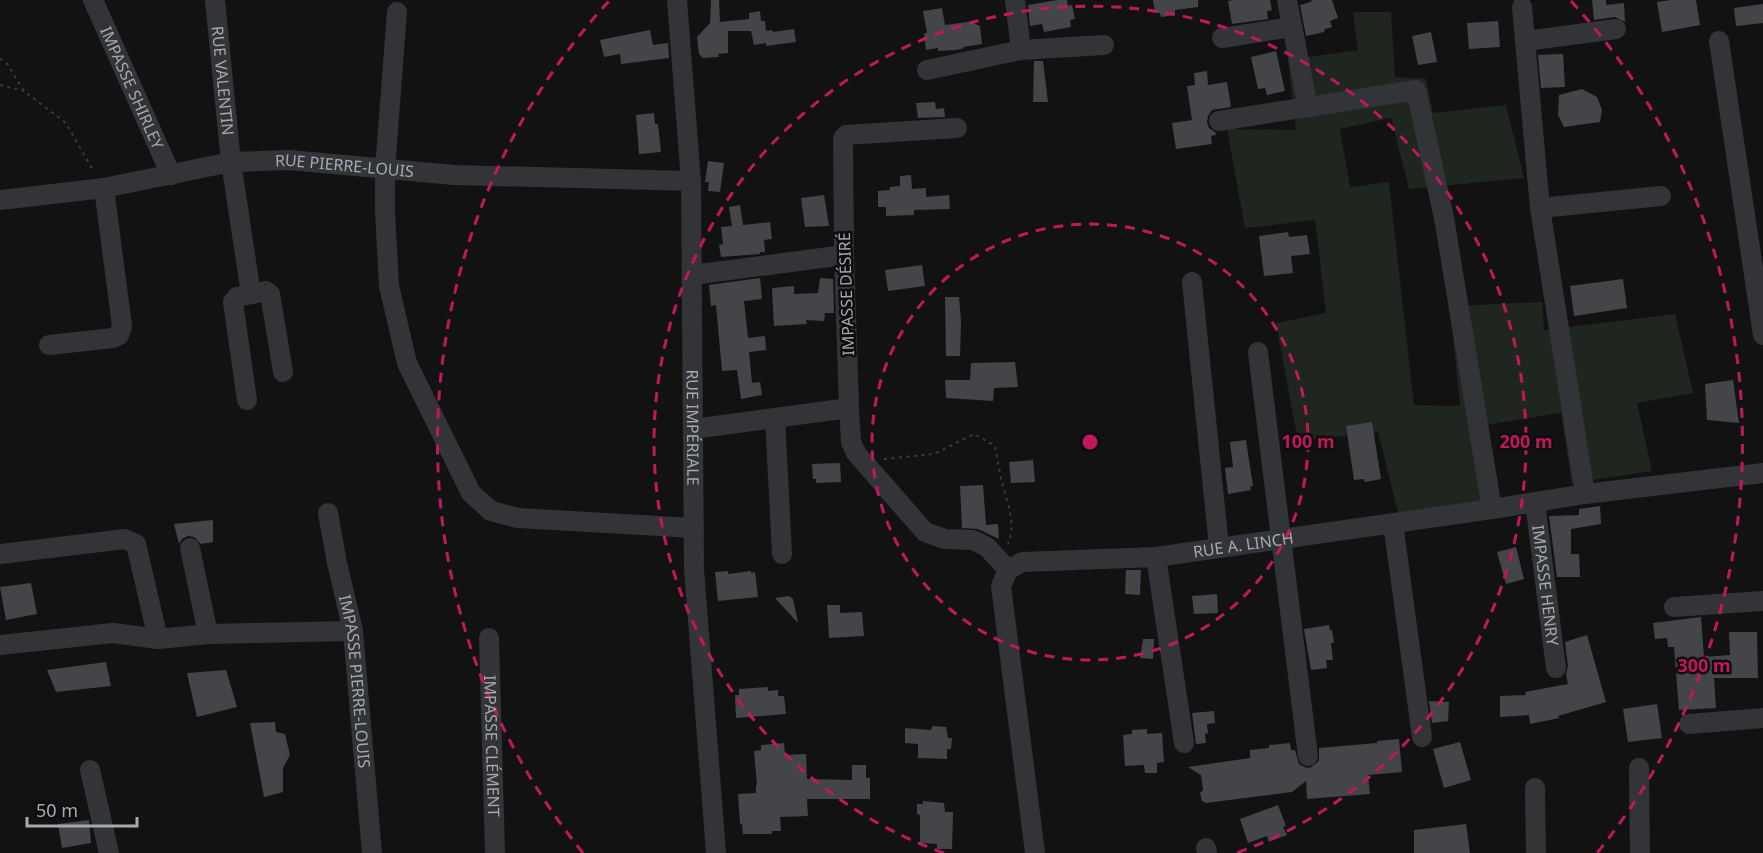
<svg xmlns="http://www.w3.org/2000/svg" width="1763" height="853" font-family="'Noto Sans',sans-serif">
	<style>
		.green { fill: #1f251f }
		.building { fill: #444548 }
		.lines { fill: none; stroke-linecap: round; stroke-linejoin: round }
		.path { stroke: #393b3e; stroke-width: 2; stroke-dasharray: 3 4.5; stroke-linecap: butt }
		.minor { stroke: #333438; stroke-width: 20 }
		.ring { fill: none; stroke: #c2185b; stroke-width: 3; stroke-dasharray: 10 8 }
		.labels { text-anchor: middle; stroke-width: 5; stroke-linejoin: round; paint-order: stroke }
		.street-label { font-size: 16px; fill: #a5aab2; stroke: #0d0d0e }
		.centre { fill: #c2185b; stroke: #0d0d0e; stroke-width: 3 }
		.ring-label { font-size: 18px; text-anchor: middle; font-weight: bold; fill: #c2185b; stroke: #0d0d0e; stroke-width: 5; stroke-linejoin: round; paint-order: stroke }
	</style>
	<rect width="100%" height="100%" fill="#121213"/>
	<polygon class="green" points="1353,12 1391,12 1395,77 1426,79 1433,113 1506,105 1524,178 1409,189 1391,118 1340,129 1350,187 1389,182 1414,405 1460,406 1450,306 1542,302 1544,330 1675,314 1693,393 1637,403 1652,471 1572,483 1561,413 1472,427 1481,502 1398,513 1378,432 1298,441 1276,323 1326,313 1315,220 1245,228 1227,129 1296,130 1288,60 1358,50"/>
	<g class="building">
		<polygon points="711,0 719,0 720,22 749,19 749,13 760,11 761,21 765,21 766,31 772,30 773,32 794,29 796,42 766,46 766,43 754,45 751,31 728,31 728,53 718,54 719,57 703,58 699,54 697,37 710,23"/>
		<polygon points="1058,0 1067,0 1068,6 1072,5 1075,19 1070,20 1071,27 1044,32 1042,24 1030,26 1028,5"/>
		<polygon points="1153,0 1198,0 1198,7 1175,10 1175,15 1161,17 1160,13 1155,13"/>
		<polygon points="1234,0 1270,0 1272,10 1267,11 1268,19 1232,24 1228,1"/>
		<polygon points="1312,0 1332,0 1338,18 1330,21 1332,27 1325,29 1324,32 1306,36 1300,5 1311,2"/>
		<polygon points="1592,0 1606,0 1606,5 1624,3 1625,22 1615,17 1594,20"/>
		<polygon points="1671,0 1696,0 1700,25 1662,32 1657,2"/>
		<polygon points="1763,4 1763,23 1736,26 1734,8"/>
		<polygon points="942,8 945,25 975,21 975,24 980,26 982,44 963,47 964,48 956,50 938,51 938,48 926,50 924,33 927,33 923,11"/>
		<polygon points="1498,21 1500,47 1469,49 1467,23"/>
		<polygon points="650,30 653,45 668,43 669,58 621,64 620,54 604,57 600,40"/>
		<polygon points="1431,32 1437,62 1418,65 1412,36"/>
		<polygon points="1276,51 1285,91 1267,95 1265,88 1258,89 1251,57"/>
		<polygon points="1563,54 1565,87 1541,88 1538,55"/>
		<polygon points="1034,61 1043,61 1048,102 1033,102"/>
		<polygon points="1207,71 1208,85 1227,82 1231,107 1212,110 1208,116 1207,122 1209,128 1215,132 1216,135 1211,136 1212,144 1176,149 1172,123 1192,120 1187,86 1195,85 1194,73"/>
		<polygon points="1582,89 1597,97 1602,110 1600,122 1564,127 1558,115 1559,95"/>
		<polygon points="935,102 936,109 944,108 945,117 918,118 916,103"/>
		<polygon points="654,113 655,124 658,124 661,152 639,154 636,115"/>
		<polygon points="708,161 724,163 720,192 708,191 709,182 705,182"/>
		<polygon points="911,175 912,189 926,188 926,197 949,195 950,209 914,210 914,215 886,216 886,207 878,207 878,191 890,190 890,187 900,186 900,176"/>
		<polygon points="824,195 829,226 805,227 801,198"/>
		<polygon points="740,205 743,225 770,222 772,239 764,240 765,252 760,252 760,254 721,257 719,245 723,244 721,227 732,226 729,207"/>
		<polygon points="1288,232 1289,237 1307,235 1310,254 1291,256 1293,273 1264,276 1259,236"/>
		<polygon points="922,265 925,286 888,291 885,270"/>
		<polygon points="760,278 762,299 744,301 748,338 765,336 766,350 749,352 752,383 760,382 762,395 741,399 737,370 722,371 716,305 711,306 709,285"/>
		<polygon points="820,278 833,279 834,313 825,313 824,321 806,320 807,324 774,326 772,288 794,286 794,294 818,293"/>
		<polygon points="1623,279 1627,308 1574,316 1570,286"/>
		<polygon points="945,297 959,297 961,321 960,356 946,356"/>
		<polygon points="1015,362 1018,387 994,388 993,401 946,398 945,380 970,380 971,363"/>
		<polygon points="1733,380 1739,423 1707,420 1705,384"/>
		<polygon points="1372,422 1381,479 1365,482 1364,479 1354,480 1346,426"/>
		<polygon points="1246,440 1253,486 1250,487 1251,490 1228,494 1225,468 1233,467 1230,442"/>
		<polygon points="1033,460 1035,482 1011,483 1009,462"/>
		<polygon points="840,463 841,482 816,483 816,479 813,479 812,464"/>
		<polygon points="983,485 986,525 998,524 999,539 978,529 962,528 960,486"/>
		<polygon points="1600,506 1601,524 1571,529 1571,554 1579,554 1580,577 1557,577 1549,516 1579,515 1579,509"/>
		<polygon points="213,520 213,542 201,544 194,537 188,536 182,539 179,544 174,524"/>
		<polygon points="1516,547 1524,579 1506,584 1497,552"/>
		<polygon points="1126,570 1141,570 1140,595 1125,594"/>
		<polygon points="728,571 728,574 751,571 751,573 755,572 758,597 718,601 715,572"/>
		<polygon points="31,583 37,614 6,620 0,587"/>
		<polygon points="1217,594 1218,613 1194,614 1192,596"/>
		<polygon points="789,596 793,599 798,623 775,598"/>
		<polygon points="827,605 840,605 840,613 862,612 864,636 829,638"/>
		<polygon points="1701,617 1704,657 1730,655 1729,632 1757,632 1758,678 1714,678 1716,708 1679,710 1674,647 1668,647 1667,638 1655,639 1653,623"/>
		<polygon points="1329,625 1330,630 1332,630 1334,643 1331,643 1333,660 1326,660 1327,668 1311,670 1304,629"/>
		<polygon points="1587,635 1606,702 1558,716 1559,718 1530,724 1529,715 1500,717 1500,696 1526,695 1525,692 1568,684 1566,675 1568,666 1565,642"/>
		<polygon points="1143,639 1154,639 1153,659 1140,658"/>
		<polygon points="106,662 111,686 56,692 47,670"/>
		<polygon points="226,670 237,707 197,717 187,673"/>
		<polygon points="768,687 768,691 778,690 778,696 784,696 786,714 736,718 735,695 739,695 739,689"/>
		<polygon points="1429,701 1449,702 1448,721 1432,723"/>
		<polygon points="1657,704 1662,738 1628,742 1623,709"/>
		<polygon points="1214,711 1215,723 1207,724 1208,733 1205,734 1206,743 1196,744 1192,713"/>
		<polygon points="275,722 276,732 285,734 290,755 283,768 283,792 264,797 250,723"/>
		<polygon points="932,726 946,727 948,738 952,738 951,749 947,749 947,759 918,758 918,744 905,743 905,728 931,730"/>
		<polygon points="1147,729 1147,734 1162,733 1164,762 1157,763 1157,773 1145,773 1144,765 1125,766 1123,735 1132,734 1132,730"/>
		<polygon points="1399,739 1402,772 1368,775 1370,794 1307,799 1306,781 1292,792 1206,803 1202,801 1200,793 1203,790 1201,775 1188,767 1250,758 1250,750 1269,748 1269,745 1290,743 1291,750 1295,750 1299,764 1304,767 1310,768 1319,761 1319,748 1377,743 1377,741"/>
		<polygon points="1460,742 1471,780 1444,788 1433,749"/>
		<polygon points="784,743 785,755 806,754 807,779 852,780 852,765 866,765 866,778 870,778 870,799 807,799 808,816 780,817 781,831 772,831 772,834 743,834 742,824 740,824 738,794 756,793 756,785 757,785 754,751 761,750 761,745"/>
		<polygon points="923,801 944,803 945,812 953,812 952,849 937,849 937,844 920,843 920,815 917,814 917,804 923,804"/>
		<polygon points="1278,805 1286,826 1283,827 1287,835 1269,842 1267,836 1248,843 1240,819"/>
		<polygon points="89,820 91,843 62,848 58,824"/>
		<polygon points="1466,824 1470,853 1414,853 1414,830"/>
	</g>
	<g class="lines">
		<g class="path">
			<polyline points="0,59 6,62 24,91 66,123 94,172"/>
			<polyline points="0,85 24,91"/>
			<path d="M884,459L934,454L974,434L995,446C997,457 999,468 1001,479C1006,499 1017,524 1008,544"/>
		</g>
		<g class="minor">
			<path id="s1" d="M93,0L171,175"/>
			<path id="s2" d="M215,0L231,162L251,294"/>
			<path id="s3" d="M677,0L691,181L694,569L716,853"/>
			<polyline points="1015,0 1021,50"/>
			<polyline points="1287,0 1308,107"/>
			<polyline points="1522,7 1540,208 1585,494"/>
			<polyline points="397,12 385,169 385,212 389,286 407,363 471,493 491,511 518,518 694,528"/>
			<polyline points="1222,38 1292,27"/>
			<polyline points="1525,41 1616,29"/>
			<polyline points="1719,41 1763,335"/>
			<polyline points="927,70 1021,50 1104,45"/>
			<polyline points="1219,121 1416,90 1444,218 1492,509"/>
			<path id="s4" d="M0,200L104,188L231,162L289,160L454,175L691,181"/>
			<polyline points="1540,208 1661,196"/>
			<polyline points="692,275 844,255"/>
			<polyline points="1192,282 1219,547"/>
			<polyline points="49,345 113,338 119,335 122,326 104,188"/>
			<polyline points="1258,352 1308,756"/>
			<polyline points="247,400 233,302 237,297 266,291 270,294 283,372"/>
			<polyline points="849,408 851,442 856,453 925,532 945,539 973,540 987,547 1008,570"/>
			<polyline points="775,418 782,554"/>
			<polyline points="693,429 849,408 844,255 843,138 846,135 957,128"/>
			<path id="s5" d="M1535,502L1556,668"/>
			<path id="s6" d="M328,513L337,563L353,631L372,853"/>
			<polyline points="1393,523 1422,737"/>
			<polyline points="190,548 208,634"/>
			<polyline points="0,554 125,539 136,544 158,639"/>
			<polyline points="1156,557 1184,743"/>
			<polyline points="1674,607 1763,601"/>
			<path id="s7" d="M489,638L495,853"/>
			<polyline points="0,645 113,633 158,639 208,634 353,631"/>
			<polyline points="1689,724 1763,718"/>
			<polyline points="1639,768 1640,853"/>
			<polyline points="90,770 109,853"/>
			<polyline points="1535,788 1536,853"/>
			<polyline points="1206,848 1207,853"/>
			<path id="s8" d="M1035,853L1001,586L1008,570L1022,562L1156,557L1492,509L1585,494L1763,473"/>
		</g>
	</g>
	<g class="ring">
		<circle cx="1090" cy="442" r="218"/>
		<path d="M944 853A436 436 0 1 1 1236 853"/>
		<path d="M583 853A653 653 0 0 1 609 1M1571 1A653 653 0 0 1 1597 853"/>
	</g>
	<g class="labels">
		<g class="street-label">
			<text dy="6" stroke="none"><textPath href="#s2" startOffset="81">RUE VALENTIN</textPath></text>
			<text dy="6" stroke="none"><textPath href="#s1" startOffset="96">IMPASSE SHIRLEY</textPath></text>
			<text dy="6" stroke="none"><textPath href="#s4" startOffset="348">RUE PIERRE-LOUIS</textPath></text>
			<text transform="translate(846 294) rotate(-92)" y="6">IMPASSE DÉSIRÉ</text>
			<text dy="6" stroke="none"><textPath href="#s3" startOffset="428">RUE IMPÉRIALE</textPath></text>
			<text dy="6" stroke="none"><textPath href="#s8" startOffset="525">RUE A. LINCH</textPath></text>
			<text dy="6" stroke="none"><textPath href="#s5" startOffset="84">IMPASSE HENRY</textPath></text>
			<text dy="6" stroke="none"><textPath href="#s6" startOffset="171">IMPASSE PIERRE-LOUIS</textPath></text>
			<text dy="6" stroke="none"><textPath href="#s7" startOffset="108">IMPASSE CLÉMENT</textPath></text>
		</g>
	</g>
	<circle cx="1090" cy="442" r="9" class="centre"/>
	<g class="ring-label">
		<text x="1308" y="448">100 m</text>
		<text x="1526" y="448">200 m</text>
		<text x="1704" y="672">300 m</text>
	</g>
	<path d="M27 817v9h110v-9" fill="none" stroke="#a5aab2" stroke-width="3"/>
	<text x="36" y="817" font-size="18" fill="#a5aab2" stroke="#0d0d0e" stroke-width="4.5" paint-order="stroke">50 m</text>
</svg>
